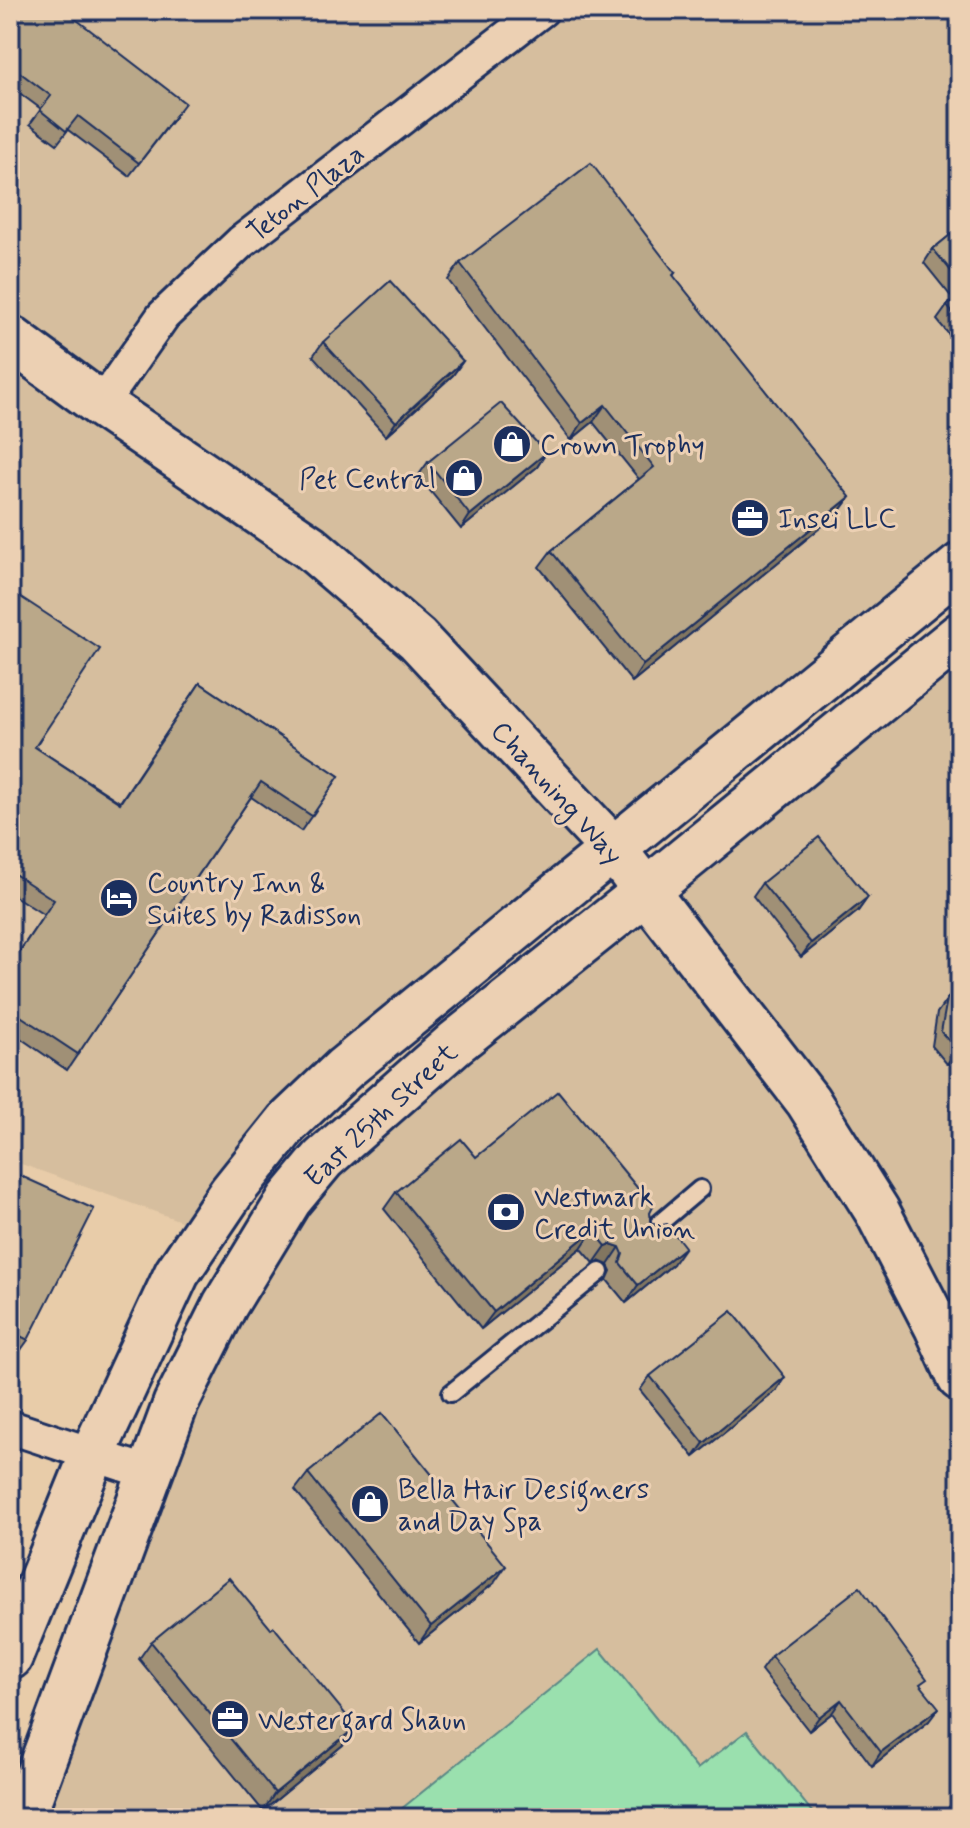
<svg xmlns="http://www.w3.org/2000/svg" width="970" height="1828" font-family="Mynerve,sans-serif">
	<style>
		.built { fill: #d6be9e }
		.green { fill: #9ae0ae; stroke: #5a8886; stroke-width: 2 }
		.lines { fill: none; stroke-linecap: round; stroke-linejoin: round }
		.lane-casing { stroke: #1b2f5e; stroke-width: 22 }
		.street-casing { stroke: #1b2f5e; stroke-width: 38 }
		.secondary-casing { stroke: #1b2f5e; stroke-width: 50 }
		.lane { stroke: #ecd0b3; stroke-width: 16 }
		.street { stroke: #ecd0b3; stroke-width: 32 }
		.secondary { stroke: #ecd0b3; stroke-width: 44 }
		.wall { fill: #a09076; stroke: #1b2f5e; stroke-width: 2 }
		.shaded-wall { fill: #827660; stroke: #1b2f5e; stroke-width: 2 }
		.building { fill: #baa889; stroke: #1b2f5e; stroke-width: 2 }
		.labels { text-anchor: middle; stroke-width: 6; stroke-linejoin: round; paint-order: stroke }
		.street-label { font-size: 28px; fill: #1b2f5e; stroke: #ecd0b3 }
		.poi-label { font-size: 28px; fill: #1b2f5e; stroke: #ecd0b3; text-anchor: start }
	</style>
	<rect width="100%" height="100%" fill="#e8cca9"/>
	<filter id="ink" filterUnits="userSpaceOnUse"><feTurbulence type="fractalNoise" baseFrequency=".0125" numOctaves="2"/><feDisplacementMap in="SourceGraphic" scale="16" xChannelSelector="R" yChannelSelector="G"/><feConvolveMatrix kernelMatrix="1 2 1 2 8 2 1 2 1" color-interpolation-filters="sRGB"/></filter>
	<g filter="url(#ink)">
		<g class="built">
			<polygon points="10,10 960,10 960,566 345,1068 206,1230 10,1160"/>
			<polygon points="960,635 960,1818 817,1818 747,1731 698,1770 600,1649 390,1818 22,1818 152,1474 323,1159"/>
		</g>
		<polygon class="green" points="600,1649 697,1769 747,1731 817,1818 390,1818"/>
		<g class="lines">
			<defs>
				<g id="lane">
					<polyline points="648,1233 700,1189"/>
					<polyline points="451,1393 600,1272"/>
				</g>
				<g id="street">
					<polyline points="101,405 163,316 241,242 542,10"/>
					<polyline points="10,1427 152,1474"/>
				</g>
				<g id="secondary">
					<polyline points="10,338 101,405 310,547 417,639 614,850 808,1101 877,1211 937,1327 960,1378"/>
					<polyline points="10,1657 92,1456 177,1273 231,1193 287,1123 345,1068 960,566"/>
					<polyline points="22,1818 176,1403 225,1305 289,1200 323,1159 455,1043 645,892 960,635"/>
				</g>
			</defs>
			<use href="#lane" class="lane-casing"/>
			<use href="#street" class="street-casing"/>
			<use href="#secondary" class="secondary-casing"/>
			<use href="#lane" class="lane"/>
			<use href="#street" class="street"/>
			<use href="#secondary" class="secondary"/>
		</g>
		<g class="wall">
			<polygon points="251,10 278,10 266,19"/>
			<polygon points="10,27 175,117 129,176 68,130 57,144 30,124 41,109 10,86"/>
			<polygon points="960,227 960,347 959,347 937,320 947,306 954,300 924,263 933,249"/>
			<polygon points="460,263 675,273 673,276 850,497 838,513 632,682 539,567 551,551 639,479 593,422 571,440 448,280"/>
			<polygon points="323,342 463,361 453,375 386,436 313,356"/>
			<polygon points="546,453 537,467 461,529 418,476 428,462"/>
			<polygon points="10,590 35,747 120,802 200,683 339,776 301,831 251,797 67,1070 10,1031 10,965 44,915 10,893"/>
			<polygon points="960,738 960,763 951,751"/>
			<polygon points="762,883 868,897 858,911 801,957 753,896"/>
			<polygon points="960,988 960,1066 947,1064 932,1046 937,1013 947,999"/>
			<polygon points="476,1157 650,1213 651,1222 673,1264 626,1303 607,1280 611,1271 608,1265 599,1261 594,1263 581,1248 481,1329 384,1209 396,1192"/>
			<polygon points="10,1171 28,1340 18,1354 10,1350"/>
			<polygon points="650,1376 776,1391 694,1457 640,1390"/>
			<polygon points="308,1473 494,1583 419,1643 295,1490"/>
			<polygon points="151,1642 344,1744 263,1811 139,1659"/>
			<polygon points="771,1656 922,1686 929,1721 872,1766 832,1713 809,1731 761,1670"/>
			<polygon points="960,1795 960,1818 951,1818 946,1812 955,1798"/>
		</g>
		<g class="shaded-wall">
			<polygon points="272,10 278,10 266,19"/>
			<polygon points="463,361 453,375 386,436 396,422"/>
			<polygon points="605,405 593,422 571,440 582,423"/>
			<polygon points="546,453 537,467 461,529 470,515"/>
			<polygon points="850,497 838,513 632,682 643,665"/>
			<polygon points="868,897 858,911 801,957 811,943"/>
			<polygon points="957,1050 960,1051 960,1066 947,1064"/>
			<polygon points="593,1230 581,1248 481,1329 494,1312"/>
			<polygon points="611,1244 620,1247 608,1265 599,1261 594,1263 606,1246"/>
			<polygon points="685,1247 673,1264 626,1303 638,1285"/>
			<polygon points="785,1377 776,1391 694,1457 704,1443"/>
			<polygon points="506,1566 494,1583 419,1643 431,1626"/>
			<polygon points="841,1700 832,1713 809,1731 819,1717"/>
			<polygon points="939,1708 929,1721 872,1766 881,1752"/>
			<polygon points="356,1727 344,1744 263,1811 275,1793"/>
		</g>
		<g class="building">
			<polygon points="23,10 64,10 185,103 139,163 78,116 66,131 40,110 51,96 10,65 10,27"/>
			<polygon points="591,163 675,273 673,275 850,497 643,665 551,551 654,467 605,405 582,423 460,263"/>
			<polygon points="960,227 960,282 933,249"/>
			<polygon points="390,281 463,361 396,422 323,342"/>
			<polygon points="960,295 960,322 947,306"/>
			<polygon points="501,403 546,453 470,515 428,462"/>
			<polygon points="10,590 100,649 35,747 120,803 200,683 339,776 312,816 261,782 78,1054 10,1009 10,966 54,900 10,871"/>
			<polygon points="819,837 868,897 811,943 762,883"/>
			<polygon points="960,988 960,1051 957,1050 941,1032 947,999"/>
			<polygon points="558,1091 653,1207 650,1213 651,1222 657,1226 667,1224 685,1247 638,1285 620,1263 623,1254 620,1247 611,1244 606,1246 593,1230 494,1312 396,1192 461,1139 476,1157"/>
			<polygon points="10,1171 94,1209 28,1340 10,1331"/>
			<polygon points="732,1311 785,1377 704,1443 650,1376"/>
			<polygon points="382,1413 506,1566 431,1626 308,1473"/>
			<polygon points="229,1578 271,1629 274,1627 356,1727 275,1793 151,1642"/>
			<polygon points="860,1587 927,1679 920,1684 939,1708 881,1752 841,1700 819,1717 771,1656"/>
			<polygon points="960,1795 960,1804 955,1798"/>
		</g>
	</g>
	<defs>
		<symbol id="shop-disc" viewBox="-11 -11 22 22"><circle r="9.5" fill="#1b2f5e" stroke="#ecd0b3"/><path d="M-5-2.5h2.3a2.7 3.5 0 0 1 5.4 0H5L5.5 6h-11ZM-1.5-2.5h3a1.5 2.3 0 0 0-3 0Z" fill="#fff"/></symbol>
		<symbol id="office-disc" viewBox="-11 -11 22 22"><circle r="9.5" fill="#1b2f5e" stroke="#ecd0b3"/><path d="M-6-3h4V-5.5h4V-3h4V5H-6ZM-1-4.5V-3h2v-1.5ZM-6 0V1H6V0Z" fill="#fff"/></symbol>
		<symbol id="hotel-disc" viewBox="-11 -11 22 22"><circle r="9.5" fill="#1b2f5e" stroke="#ecd0b3"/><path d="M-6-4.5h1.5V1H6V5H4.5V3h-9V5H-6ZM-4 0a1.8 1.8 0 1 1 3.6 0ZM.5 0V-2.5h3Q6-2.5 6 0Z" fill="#fff"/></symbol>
		<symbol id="bank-disc" viewBox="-11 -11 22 22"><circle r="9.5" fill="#1b2f5e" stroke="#ecd0b3"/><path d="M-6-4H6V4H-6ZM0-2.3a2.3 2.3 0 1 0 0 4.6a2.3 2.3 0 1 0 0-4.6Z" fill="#fff"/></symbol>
	</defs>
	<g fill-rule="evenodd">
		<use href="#shop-disc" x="490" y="422" width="44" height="44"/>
		<use href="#shop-disc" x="442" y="456" width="44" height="44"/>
		<use href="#office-disc" x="728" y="496" width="44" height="44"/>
		<use href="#hotel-disc" x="97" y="876" width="44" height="44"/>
		<use href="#bank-disc" x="484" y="1190" width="44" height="44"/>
		<use href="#shop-disc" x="348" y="1482" width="44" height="44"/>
		<use href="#office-disc" x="208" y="1697" width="44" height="44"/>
	</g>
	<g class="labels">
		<g class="street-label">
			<text transform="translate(305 192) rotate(-38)" y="10">Teton Plaza</text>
			<text transform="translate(558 792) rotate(48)" y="10">Channing Way</text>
			<text transform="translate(380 1114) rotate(-43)" y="10">East 25th Street</text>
		</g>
		<g class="poi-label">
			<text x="540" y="454">Crown Trophy</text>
			<text x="436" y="488" text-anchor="end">Pet Central</text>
			<text x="778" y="528">Insei LLC</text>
			<text x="147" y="892">Country Inn &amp;<tspan x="147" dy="32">Suites by Radisson</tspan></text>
			<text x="534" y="1206">Westmark<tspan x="534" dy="32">Credit Union</tspan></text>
			<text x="398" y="1498">Bella Hair Designers<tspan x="398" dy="32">and Day Spa</tspan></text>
			<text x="258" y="1729">Westergard Shaun</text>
		</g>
	</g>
	<rect width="970" height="1828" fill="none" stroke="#ecd0b3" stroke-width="40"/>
	<rect x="20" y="20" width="930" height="1788" fill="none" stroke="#1b2f5e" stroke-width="3" filter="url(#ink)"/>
</svg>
